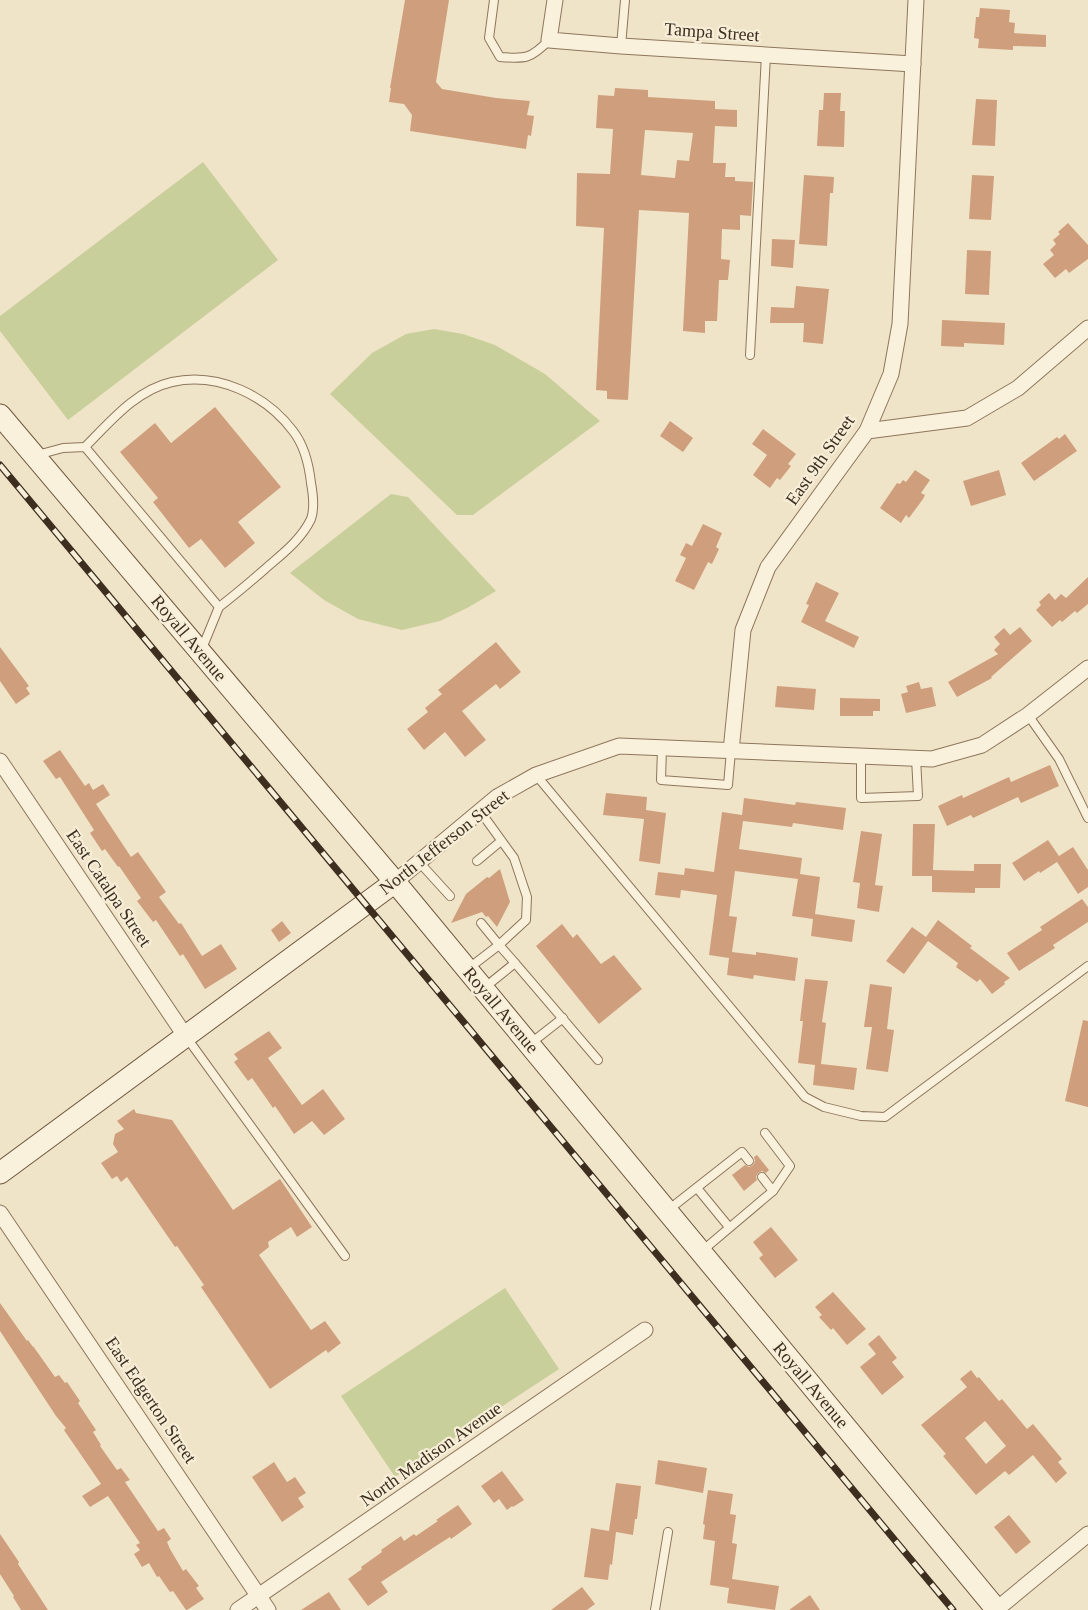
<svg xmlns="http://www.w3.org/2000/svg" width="1088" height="1610" font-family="Georgia,serif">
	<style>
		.green { fill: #c9cf9b }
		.building { fill: #cf9f7d; fill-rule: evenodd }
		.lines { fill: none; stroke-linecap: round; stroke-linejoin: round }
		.lane-casing { stroke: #8d765c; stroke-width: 10 }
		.street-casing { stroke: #8d765c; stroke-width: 17 }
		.secondary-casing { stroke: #6f573f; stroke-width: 23 }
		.lane { stroke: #faf1dc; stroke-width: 8 }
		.street { stroke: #faf1dc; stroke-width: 15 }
		.secondary { stroke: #faf1dc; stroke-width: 21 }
		.rail-casing { stroke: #3d2e20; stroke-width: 7 }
		.rail { stroke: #f7eed8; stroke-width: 4.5; stroke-dasharray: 14; stroke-linecap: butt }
		.labels { text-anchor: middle; stroke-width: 4.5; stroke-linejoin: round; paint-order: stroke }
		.street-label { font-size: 18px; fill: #3d2e20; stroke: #f7eed8 }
	</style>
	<rect width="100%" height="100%" fill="#f0e4c8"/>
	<g class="green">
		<polygon points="203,162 278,260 68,420 0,331 0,316"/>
		<polygon points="434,329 463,334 495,345 545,374 600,421 473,515 457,515 330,394 372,353 406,334"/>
		<polygon points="391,494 408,497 496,591 469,607 440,621 402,630 358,619 324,600 290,573"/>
		<polygon points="505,1288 559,1369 395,1477 341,1396"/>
	</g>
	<g class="building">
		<polygon points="405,0 449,0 436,82 442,89 496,98 530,101 527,115 534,116 531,136 528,135 526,149 410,131 412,115 404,104 389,102 391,88 390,88"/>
		<polygon points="980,8 1010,10 1009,22 1015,23 1014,33 1046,35 1046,47 1013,46 1013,50 978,48 979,39 974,38 976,17 979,17"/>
		<path d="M615,88L648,90V97L715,101V109L737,110V127L715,126L713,163H726L725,177H735V181L753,182L751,216L740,215V230L722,229L721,259L730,260L728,280H719L717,321H705V333L683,331L689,213L639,210L628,400L607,399V391L596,390L604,228L576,226L577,173L610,174L613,129L596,128L598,95L614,96ZM645,130L693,133L689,161L677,160L675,178L641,175Z"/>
		<polygon points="824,93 841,93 840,111 845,111 844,147 817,146 819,110 823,110"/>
		<polygon points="976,99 997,100 995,146 972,145"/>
		<polygon points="804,175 834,177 833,193 830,193 827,246 799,244"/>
		<polygon points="972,175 994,176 991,220 969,219"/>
		<polygon points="1068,223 1088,245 1088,259 1069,273 1066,269 1055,278 1043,264 1054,255 1050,250 1056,244 1053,240 1060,234 1058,232"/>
		<polygon points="772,239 795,240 793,268 771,266"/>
		<polygon points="967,250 991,251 989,295 965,294"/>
		<polygon points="796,286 829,289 823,344 803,342 804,323 770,323 771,307 794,308"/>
		<polygon points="942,320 1005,323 1004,345 964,343 964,347 941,346"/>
		<polygon points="215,407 281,487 238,522 255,543 225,568 201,539 189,548 153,502 158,498 120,452 155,423 171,443"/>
		<polygon points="670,421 693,438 683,452 660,436"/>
		<polygon points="763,429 796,454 788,464 791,466 780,480 777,478 770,488 753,475 767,455 752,444"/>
		<polygon points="1065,434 1077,451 1034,481 1021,463 1057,437 1059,439"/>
		<polygon points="915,470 930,480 921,493 925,495 923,499 909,518 906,515 901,523 880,508 897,483 900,484 903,480 906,482"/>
		<polygon points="999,470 1006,495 971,506 963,481"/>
		<polygon points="703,524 722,533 716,547 719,549 712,564 708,562 694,590 675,581 686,558 680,555 686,543 692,546"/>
		<polygon points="1088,577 1088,604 1077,613 1075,611 1062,622 1060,620 1052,627 1036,610 1041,605 1039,602 1049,593 1055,600 1061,594 1066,598"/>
		<polygon points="816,582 839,593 825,621 859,637 854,648 801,622 809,605 806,604"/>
		<polygon points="1020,627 1032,641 991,677 992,678 957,697 948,682 998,654 994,650 1000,644 994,637 1004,628 1010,635"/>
		<polygon points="496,642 521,672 500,689 496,684 462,711 486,740 465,757 445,732 424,750 407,729 428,712 425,708 442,694 438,690"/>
		<polygon points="0,647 29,686 26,688 30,694 16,704 0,681"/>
		<polygon points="919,682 921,689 932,687 936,706 906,713 901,694 908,692 906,686"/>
		<polygon points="777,686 816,689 814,710 775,707"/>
		<polygon points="840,698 880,699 880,711 873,711 873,716 840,716"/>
		<polygon points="60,750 85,786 89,783 93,790 103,784 110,795 96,804 131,857 138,852 166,892 159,897 179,924 181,923 202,956 221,944 237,969 205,989 183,954 180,956 156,920 153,922 137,901 141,898 119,866 118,867 105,849 102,851 90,833 94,830 60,777 56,779 43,761"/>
		<polygon points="1050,765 1059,786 1021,803 1018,797 973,818 971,815 947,826 938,806 962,795 963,798 1009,777 1011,782"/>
		<polygon points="606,793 647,797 646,810 666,813 660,864 639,861 644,819 603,815"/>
		<polygon points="744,798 795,805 796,802 846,808 843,830 793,823 792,827 743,821 739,849 802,858 800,874 820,877 815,914 855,920 852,942 811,936 813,919 792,916 798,879 735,871 729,916 737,917 732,952 756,955 756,952 798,958 795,981 754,975 753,979 727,975 729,958 709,955 717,895 681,890 680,898 655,895 658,872 684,875 685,868 714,872 722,812 742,815"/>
		<polygon points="913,824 935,824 933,870 974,871 974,864 1001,864 1000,888 975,888 975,893 932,892 932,876 912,876"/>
		<polygon points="861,831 882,834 875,885 883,886 879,912 857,908 860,883 853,882"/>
		<polygon points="1048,840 1059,856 1073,847 1088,870 1088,887 1078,894 1057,862 1040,873 1039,871 1024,881 1012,863"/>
		<polygon points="500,869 510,902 497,927 488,916 486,917 482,912 451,923 466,894 487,877 489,878"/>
		<polygon points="1082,899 1088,907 1088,922 1053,945 1055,948 1019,971 1007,953 1042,930 1040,927"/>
		<polygon points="938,920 972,946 970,948 1010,978 1004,982 1005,984 992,994 980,979 977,982 956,967 958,963 928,941 904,974 886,961 912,927 926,937"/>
		<polygon points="282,921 291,933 279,942 271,930"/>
		<polygon points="562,924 573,938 577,934 601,964 614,955 642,989 599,1024 536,946"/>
		<polygon points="805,979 828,981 822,1022 826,1023 821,1064 857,1068 854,1090 813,1085 815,1065 798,1063 803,1021 800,1021"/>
		<polygon points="870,984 892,987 887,1029 894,1030 888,1072 866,1069 872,1027 864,1027"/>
		<polygon points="1083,1020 1088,1021 1088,1107 1065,1101"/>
		<polygon points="269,1031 282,1048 268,1058 302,1105 323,1089 345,1119 324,1135 312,1121 294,1134 275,1106 273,1108 252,1078 248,1081 234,1062 238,1059 234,1054"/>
		<polygon points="134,1109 136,1113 172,1120 233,1210 280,1179 312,1227 297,1237 291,1227 268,1242 269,1247 259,1255 311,1330 325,1321 341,1343 328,1353 326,1350 270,1389 201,1287 204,1285 177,1246 175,1247 127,1177 121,1182 117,1176 112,1179 101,1163 118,1152 113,1144 115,1134 124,1129 117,1121"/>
		<polygon points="757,1155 769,1170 766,1173 762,1171 758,1173 756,1177 757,1180 744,1191 732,1175 745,1165 749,1167 753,1165 755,1161 754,1157"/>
		<polygon points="771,1227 798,1260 775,1278 759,1258 763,1255 753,1242"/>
		<polygon points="833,1292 866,1329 847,1345 833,1328 831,1330 819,1317 822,1315 815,1307"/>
		<polygon points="0,1303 27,1341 28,1340 33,1347 33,1346 55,1377 59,1375 65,1383 67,1382 80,1401 78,1403 96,1430 93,1432 101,1445 100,1446 117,1470 121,1468 130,1480 125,1482 158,1531 164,1528 171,1539 167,1542 170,1549 183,1571 186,1569 199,1586 196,1588 204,1599 187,1610 186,1610 173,1591 170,1592 159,1576 157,1577 149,1563 142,1567 134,1554 140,1550 136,1545 140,1543 108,1496 90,1507 82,1496 101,1484 64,1430 66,1428 56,1416 0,1331"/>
		<polygon points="879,1335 897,1358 892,1362 904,1377 882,1395 860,1367 876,1354 868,1344"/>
		<path d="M971,1370L977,1378L979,1377L999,1401L1002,1399L1027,1429L1033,1424L1062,1459L1058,1462L1067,1473L1056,1483L1033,1455L1009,1475L1005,1471L976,1495L943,1456L946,1454L921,1425L967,1387L960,1379ZM985,1421L1006,1446L986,1464L965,1438Z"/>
		<polygon points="658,1460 707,1468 703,1493 655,1484"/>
		<polygon points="274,1462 287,1482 295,1477 306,1493 298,1498 304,1507 282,1522 252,1477"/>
		<polygon points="502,1471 524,1500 513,1507 512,1506 507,1510 499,1499 494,1503 481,1486"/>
		<polygon points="616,1483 641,1486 637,1519 635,1519 633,1535 616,1532 612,1565 610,1564 608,1580 584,1577 591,1528 609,1531"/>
		<polygon points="708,1490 733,1494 730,1514 736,1515 732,1543 737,1544 732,1579 779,1586 775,1610 727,1603 729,1588 710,1585 715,1541 703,1539 705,1525 703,1524"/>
		<polygon points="458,1505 472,1524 451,1539 450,1537 439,1544 381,1582 388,1592 368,1606 348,1579 362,1569 361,1567 382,1552 381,1550 401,1536 404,1541 414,1534 416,1536 438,1521 436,1520"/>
		<polygon points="1009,1515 1031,1542 1016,1554 994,1527"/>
		<polygon points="0,1534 19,1562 18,1564 48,1610 21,1610 13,1597 14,1596 0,1574"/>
		<polygon points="582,1587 595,1604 587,1610 551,1610"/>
		<polygon points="329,1592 341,1610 301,1610"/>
		<polygon points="810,1595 820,1610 789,1610"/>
	</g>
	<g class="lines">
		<defs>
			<g id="lane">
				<path d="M494,0L489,38L500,57C525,59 531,59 549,40"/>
				<polyline points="621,46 625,0"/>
				<polyline points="750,355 766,55"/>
				<path d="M85,447C110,422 136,390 172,382C218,372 266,395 293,431C304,445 309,465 311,483C313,494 315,508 311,519C301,540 282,554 265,569C250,582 235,595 219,607"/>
				<polyline points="37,455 63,448 85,447 219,607 201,651"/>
				<polyline points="1028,715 1059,759 1088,818"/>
				<polyline points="662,748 661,780 728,785 731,751"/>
				<polyline points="861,756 861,798 918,796 916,758"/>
				<polyline points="536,775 805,1097 824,1107 861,1116 885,1117 1088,966"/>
				<polyline points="480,811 514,858 527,897 526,920 499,945 481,923"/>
				<polyline points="477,861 501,841"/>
				<polyline points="419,862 450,896"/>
				<polyline points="469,968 499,945 515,963"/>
				<polyline points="484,988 515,963 598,1060"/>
				<polyline points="187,1038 345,1256"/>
				<polyline points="531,1043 563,1018"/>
				<polyline points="765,1133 790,1166 773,1191"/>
				<polyline points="697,1188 729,1227"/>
				<polyline points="667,1211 742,1152 749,1161"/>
				<polyline points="702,1251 773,1191 762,1177"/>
				<polyline points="655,1610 668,1532"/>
			</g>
			<g id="street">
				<polyline points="555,0 549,40 621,46 913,64"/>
				<polyline points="867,431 967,418 1018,388 1088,328"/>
				<polyline points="731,751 743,630 768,567 867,431 891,374 900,324 916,0"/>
				<polyline points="0,761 186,1037"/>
				<polyline points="395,882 497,797 536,775 619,746 932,759 982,745 1028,715 1088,668"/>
				<polyline points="0,1213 268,1610"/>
				<polyline points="997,1609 1088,1534"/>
				<polyline points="238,1610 645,1330"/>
			</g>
			<g id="secondary">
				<polyline points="0,415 395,882 997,1610"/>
				<polyline points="0,1173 395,882"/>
			</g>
		</defs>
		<use href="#lane" class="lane-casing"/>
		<use href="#street" class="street-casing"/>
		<use href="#secondary" class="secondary-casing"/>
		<use href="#lane" class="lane"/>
		<use href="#street" class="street"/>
		<use href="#secondary" class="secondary"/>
		<defs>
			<polyline id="rail" points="0,465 953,1610"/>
		</defs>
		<use href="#rail" class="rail-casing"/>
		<use href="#rail" class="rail"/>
	</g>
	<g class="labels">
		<g class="street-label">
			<text transform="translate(712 32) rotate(4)" y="6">Tampa Street</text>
			<text transform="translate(820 460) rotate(-55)" y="6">East 9th Street</text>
			<text transform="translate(189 638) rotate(50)" y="6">Royall Avenue</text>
			<text transform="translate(444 842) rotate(-38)" y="6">North Jefferson Street</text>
			<text transform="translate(109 888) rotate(56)" y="6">East Catalpa Street</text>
			<text transform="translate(501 1010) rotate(50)" y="6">Royall Avenue</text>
			<text transform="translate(811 1385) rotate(50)" y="6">Royall Avenue</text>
			<text transform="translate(151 1400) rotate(56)" y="6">East Edgerton Street</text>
			<text transform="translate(431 1454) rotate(-35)" y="6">North Madison Avenue</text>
		</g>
	</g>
</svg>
